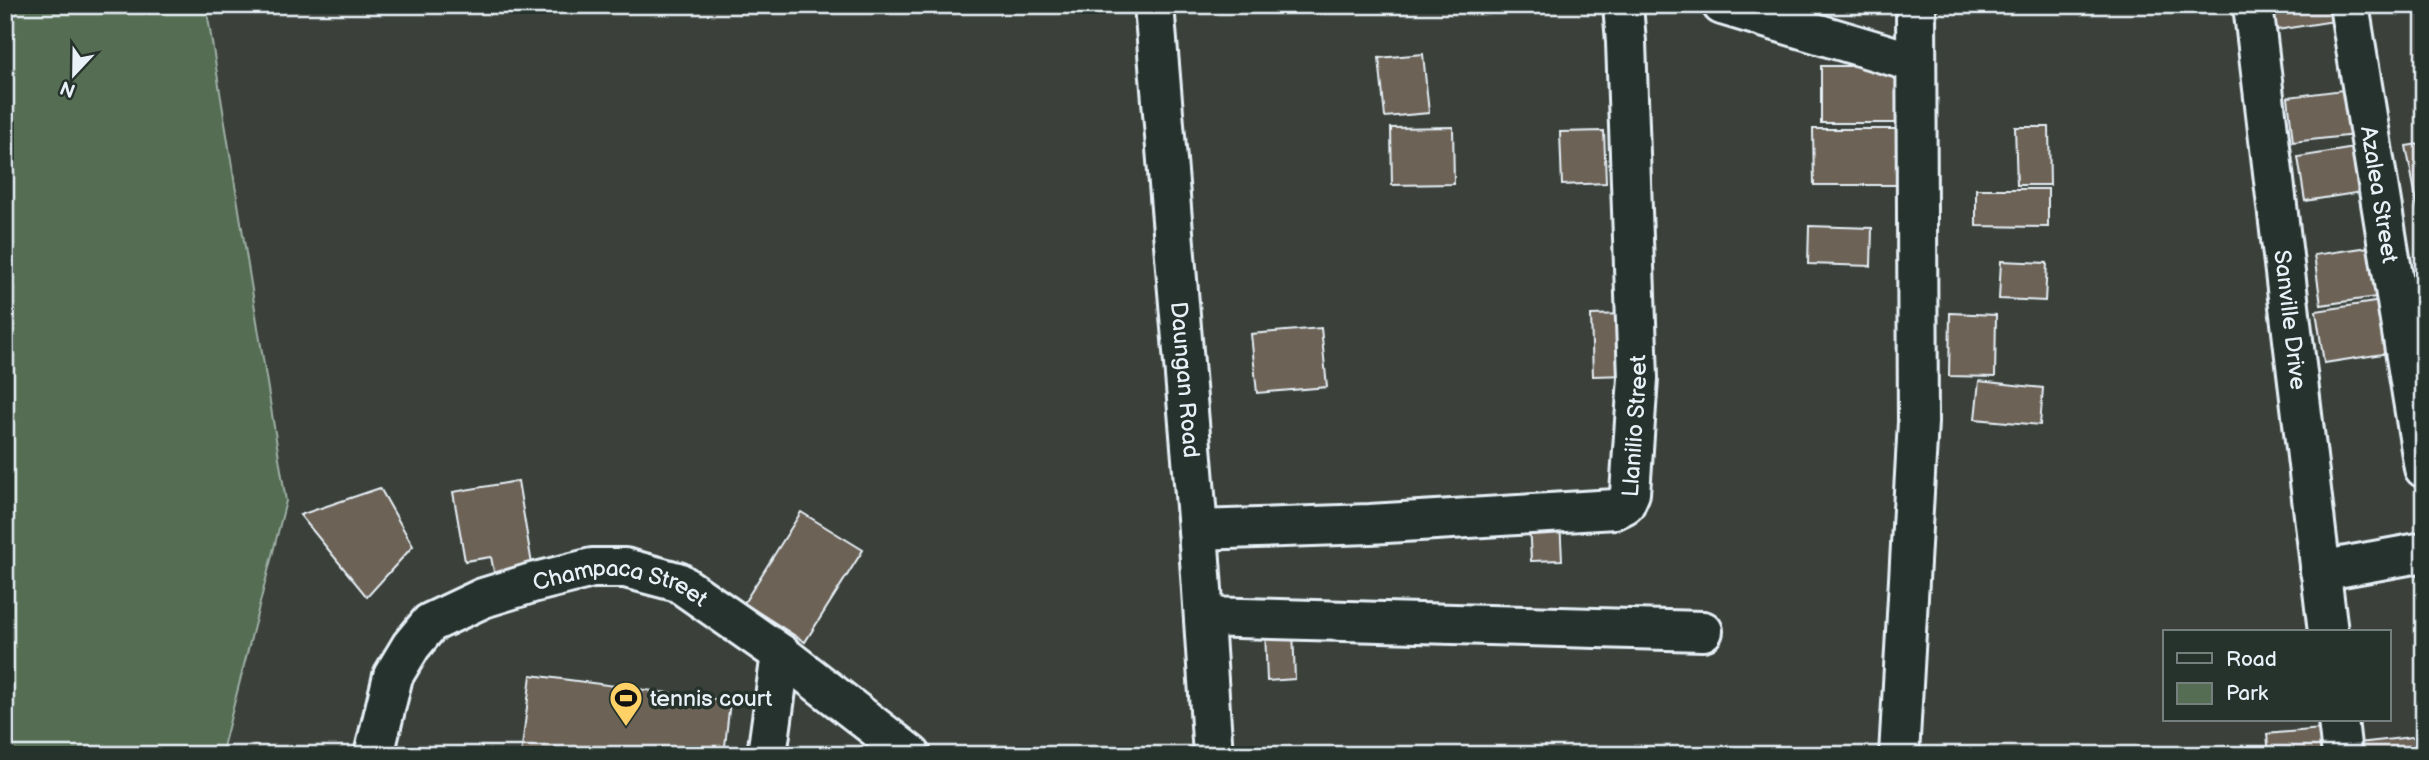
<svg xmlns="http://www.w3.org/2000/svg" width="2429" height="760" font-family="'Balsamiq Sans',sans-serif">
	<style>
		.green { fill: #546d53; stroke: #9eafa6; stroke-width: 2 }
		.building { fill: #6c6257; stroke: #e8f1f8; stroke-width: 2 }
		.lines { fill: none; stroke-linecap: round; stroke-linejoin: round }
		.minor-casing { stroke: #e8f1f8; stroke-width: 44 }
		.tertiary-casing { stroke: #e8f1f8; stroke-width: 44 }
		.minor { stroke: #26332d; stroke-width: 38 }
		.tertiary { stroke: #26332d; stroke-width: 38 }
		.labels { text-anchor: middle; stroke-width: 7; stroke-linejoin: round; paint-order: stroke }
		.street-label { font-size: 23px; fill: #e8f1f8; stroke: #26332d }
		.poi-label { font-size: 23px; fill: #e8f1f8; stroke: #26332d; text-anchor: start }
	</style>
	<rect width="100%" height="100%" fill="#3b413a"/>
	<filter id="ink" filterUnits="userSpaceOnUse"><feTurbulence type="fractalNoise" baseFrequency=".0143" numOctaves="2"/><feDisplacementMap in="SourceGraphic" scale="14" xChannelSelector="R" yChannelSelector="G"/><feConvolveMatrix kernelMatrix="1 2 1 2 8 2 1 2 1" color-interpolation-filters="sRGB"/></filter>
	<g filter="url(#ink)">
		<polygon class="green" points="5,5 206,5 286,501 221,755 5,755"/>
		<g class="building">
			<polygon points="2273,5 2339,5 2341,20 2277,30"/>
			<polygon points="1423,54 1429,113 1385,117 1379,58"/>
			<rect x="1821" y="66" width="79" height="57"/>
			<polygon points="2358,88 2364,134 2293,142 2288,97"/>
			<polygon points="1453,127 1454,184 1392,185 1391,128"/>
			<polygon points="2015,127 2049,127 2050,185 2017,185"/>
			<polygon points="1813,129 1904,129 1904,185 1814,185"/>
			<polygon points="1604,131 1606,183 1562,185 1560,132"/>
			<polygon points="2424,143 2424,239 2406,146"/>
			<polygon points="2361,147 2368,191 2305,201 2298,157"/>
			<polygon points="1976,189 2048,189 2048,227 1976,226"/>
			<polygon points="1809,226 1872,228 1871,266 1808,264"/>
			<polygon points="2383,245 2390,295 2321,305 2314,255"/>
			<polygon points="2001,261 2047,263 2045,301 1999,299"/>
			<polygon points="2388,300 2396,352 2324,363 2316,311"/>
			<polygon points="1950,313 1996,315 1995,377 1949,376"/>
			<polygon points="1627,314 1629,375 1593,376 1591,315"/>
			<polygon points="1321,328 1327,387 1257,393 1251,334"/>
			<polygon points="1979,381 2043,388 2040,425 1975,419"/>
			<polygon points="518,481 533,570 495,577 491,557 465,561 453,492"/>
			<polygon points="380,488 413,546 367,597 300,515"/>
			<polygon points="801,512 863,550 805,642 744,603"/>
			<polygon points="1560,520 1562,560 1531,561 1529,522"/>
			<polygon points="1293,630 1295,679 1267,681 1265,631"/>
			<polygon points="531,675 730,701 724,755 521,755"/>
			<polygon points="2321,729 2323,755 2269,755 2267,734"/>
			<polygon points="2420,736 2422,755 2351,755 2350,744"/>
			<polygon points="1025,746 1037,755 1018,755"/>
		</g>
		<g class="lines">
			<defs>
				<g id="minor">
					<polyline points="1722,5 1916,63"/>
					<path id="s1" d="M2253,5L2328,632"/>
					<path id="s2" d="M2349,5L2424,468"/>
					<path id="s3" d="M1198,530L1370,524L1615,509L1625,504L1630,493L1638,378L1626,42L1623,5"/>
					<polyline points="2320,571 2424,552"/>
					<polyline points="1204,617 1703,631"/>
					<polyline points="2338,720 2342,755"/>
					<path id="s4" d="M374,755L393,676L411,646L430,623L483,598L532,583L592,568H625L678,582L781,654L911,755"/>
					<polyline points="767,755 781,654"/>
					<polyline points="1899,755 1918,422 1916,5"/>
				</g>
				<g id="tertiary">
					<path id="s5" d="M1154,5L1198,530L1213,755"/>
				</g>
			</defs>
			<use href="#minor" class="minor-casing"/>
			<use href="#tertiary" class="tertiary-casing"/>
			<use href="#minor" class="minor"/>
			<use href="#tertiary" class="tertiary"/>
		</g>
	</g>
	<defs>
		<symbol id="stadium-pin" viewBox="-11 -11 22 30"><path d="M0 17L-7.5 6A9.5 9.5 0 1 1 7.5 6Z" fill="#ffd166" stroke="#26332d"/><path d="M0-5a6.5 5 0 1 0 0 10a6.5 5 0 1 0 0-10ZM-3.5-1.8h7v3.6h-7Z" fill="#111"/></symbol>
	</defs>
	<g fill-rule="evenodd">
		<use href="#stadium-pin" x="607" y="679" width="38" height="52"/>
	</g>
	<g class="labels">
		<g class="street-label">
			<text dy="8" stroke="none"><textPath href="#s2" startOffset="192">Azalea Street</textPath></text>
			<text dy="8" stroke="none"><textPath href="#s1" startOffset="317">Sanville Drive</textPath></text>
			<text dy="8" stroke="none"><textPath href="#s5" startOffset="376">Daungan Road</textPath></text>
			<text dy="8" stroke="none"><textPath href="#s3" startOffset="508">Llanilio Street</textPath></text>
			<text dy="8" stroke="none"><textPath href="#s4" startOffset="348">Champaca Street</textPath></text>
		</g>
		<g class="poi-label">
			<text x="650" y="706">tennis court</text>
		</g>
	</g>
	<rect width="2429" height="760" fill="none" stroke="#26332d" stroke-width="28"/>
	<rect x="14" y="14" width="2401" height="732" fill="none" stroke="#e8f1f8" stroke-width="2.5" filter="url(#ink)"/>
	<rect x="2163" y="630" width="228" height="91" fill="#26332d" stroke="#747f7e" stroke-width="2"/>
	<rect x="2177" y="653" width="35" height="10" fill="#26332d" stroke="#747f7e" stroke-width="2"/>
	<text x="2226" y="666" font-size="21" fill="#e8f1f8">Road</text>
	<rect x="2177" y="683" width="35" height="21" fill="#546d53" stroke="#747f7e" stroke-width="2"/>
	<text x="2226" y="700" font-size="21" fill="#e8f1f8">Park</text>
	<g transform="translate(74 74) rotate(202)" stroke="#26332d" stroke-width="5" paint-order="stroke">
	<path d="M0-5L12 26L0 18L-12 26Z" fill="#e8f1f8"/>
	<text y="-10" font-size="19" font-weight="bold" text-anchor="middle" fill="#e8f1f8">N</text>
	</g>
</svg>
